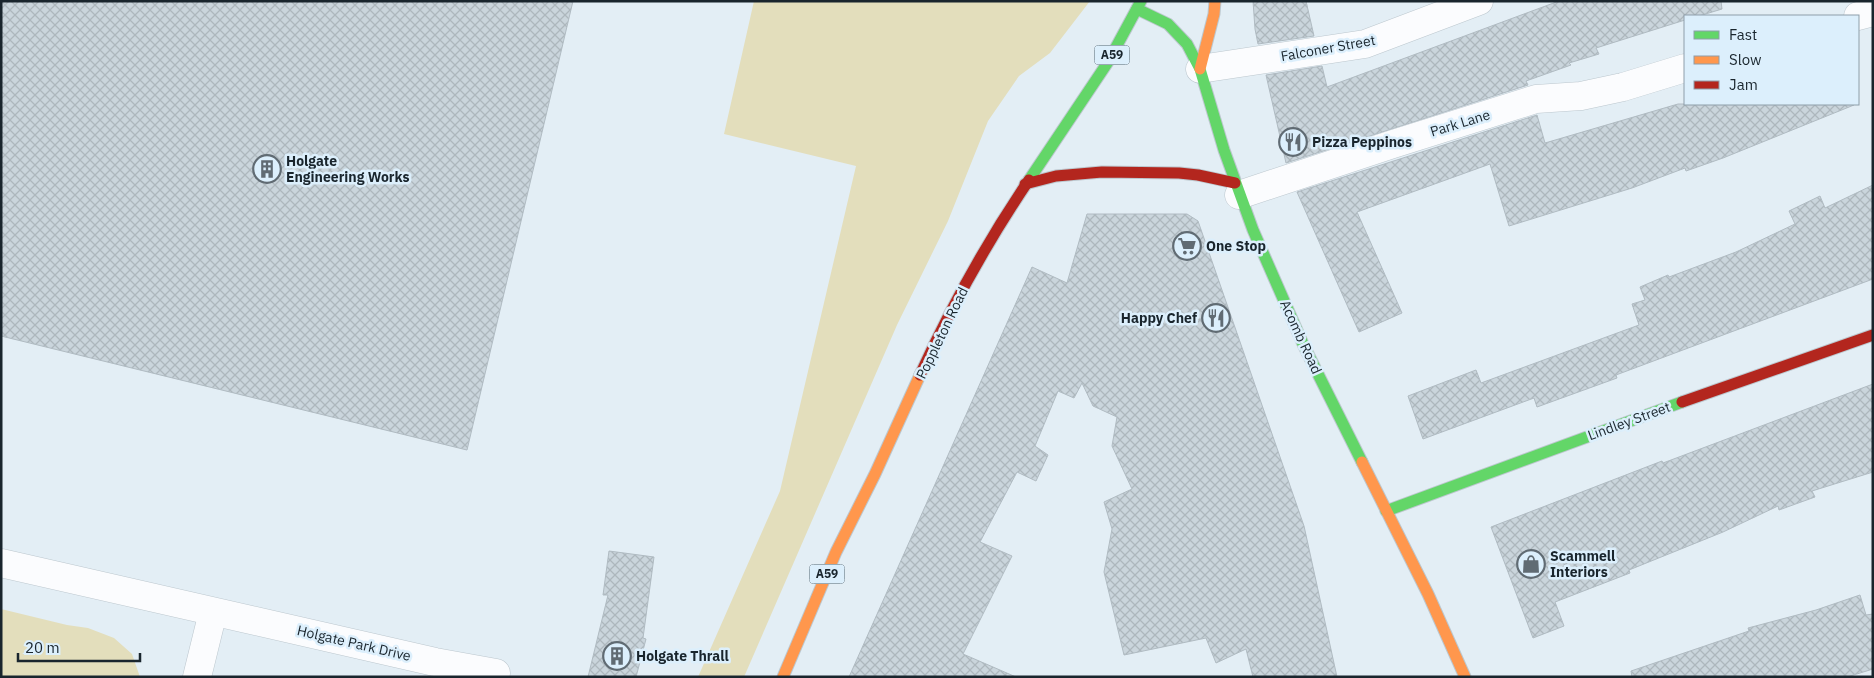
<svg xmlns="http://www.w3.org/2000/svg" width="1874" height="678" font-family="'IBM Plex Sans',sans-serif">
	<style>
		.green { fill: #e3debc }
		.building { fill: url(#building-cross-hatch); stroke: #b0bbc2 }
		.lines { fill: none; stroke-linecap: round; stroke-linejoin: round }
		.street-casing { stroke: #bcc7ce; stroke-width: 29 }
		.fast-casing { stroke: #bcc7ce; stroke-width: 13 }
		.slow-casing { stroke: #bcc7ce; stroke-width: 13 }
		.jam-casing { stroke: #bcc7ce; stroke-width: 13 }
		.street { stroke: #fbfcfe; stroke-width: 28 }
		.fast { stroke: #63d668; stroke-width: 11 }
		.slow { stroke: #ff974d; stroke-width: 11 }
		.jam { stroke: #b3261e; stroke-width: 11 }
		.labels { text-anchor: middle; stroke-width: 5; stroke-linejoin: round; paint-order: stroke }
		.shield { fill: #dceffc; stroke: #54626b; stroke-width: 1 }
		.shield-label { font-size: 12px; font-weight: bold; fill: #19252d }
		.street-label { font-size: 14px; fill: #19252d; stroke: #dceffc }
		.poi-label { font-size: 14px; font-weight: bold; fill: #19252d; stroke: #dceffc; text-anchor: start }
	</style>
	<defs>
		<pattern id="building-cross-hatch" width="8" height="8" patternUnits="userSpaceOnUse" patternTransform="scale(1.25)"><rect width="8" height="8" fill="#cad5dc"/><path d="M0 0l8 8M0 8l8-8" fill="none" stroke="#adb7bd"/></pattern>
	</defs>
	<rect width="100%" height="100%" fill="#e3eef5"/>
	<g class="green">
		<polygon points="754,1 1090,1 1050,53 1019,76 988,121 948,221 897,325 744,677 698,677 780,491 856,166 724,134"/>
		<polygon points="1,609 67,625 88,628 114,638 132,654 140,677 1,677"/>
	</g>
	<g class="building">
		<polygon points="1,1 573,1 467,450 1,336"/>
		<polygon points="1253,1 1306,1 1314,36 1258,44 1255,29"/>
		<polygon points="1559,1 1721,1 1722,9 1699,16 1685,16 1685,20 1596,48 1599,54 1569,63 1571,65 1526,81 1528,85 1286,163 1266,75 1322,66 1327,87"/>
		<polygon points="1678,104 1854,104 1854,105 1723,158 1686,171 1685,168 1632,188 1509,226 1490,164 1357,212 1402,313 1359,332 1297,192 1537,115 1545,143"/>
		<polygon points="1873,185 1873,279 1616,375 1617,378 1537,407 1534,398 1423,439 1408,396 1476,370 1481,383 1639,325 1632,304 1645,300 1640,287 1668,275 1669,277 1736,252 1795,224 1789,211 1820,196 1825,208"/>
		<polygon points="1087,214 1187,214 1198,221 1304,526 1337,677 1253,677 1246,649 1216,663 1206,638 1124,655 1104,572 1112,529 1104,502 1132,489 1112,446 1117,417 1093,406 1082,383 1074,398 1058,391 1035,446 1048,455 1036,481 1017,472 980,542 1012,556 963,654 1016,677 849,677 1032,267 1067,283"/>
		<polygon points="1873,384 1873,472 1812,491 1815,497 1779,510 1778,506 1723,532 1629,570 1630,573 1555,602 1564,626 1533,638 1491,527 1662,461 1663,463"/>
		<polygon points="609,551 654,557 643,638 646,639 636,677 588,677 608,595 603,595"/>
		<polygon points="1860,595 1866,615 1873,614 1873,669 1847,677 1632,677 1631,671 1749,631 1748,628 1816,610"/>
	</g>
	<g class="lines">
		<defs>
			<g id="street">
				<polyline points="1858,16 1873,12"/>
				<polyline points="1200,69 1365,44 1479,1"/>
				<polyline points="1239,195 1393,144 1536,99 1581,96 1623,87 1685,68"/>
				<polyline points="1,563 435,662 496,673"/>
				<polyline points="197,677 213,612"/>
			</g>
			<g id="fast">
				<polyline points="1137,9 1168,24 1187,44 1200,69 1224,150 1253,230 1303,344 1362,462"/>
				<polyline points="1029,180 1108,62 1141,1"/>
				<polyline points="1386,511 1682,402"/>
			</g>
			<g id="slow">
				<polyline points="1200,69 1214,14 1215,1"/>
				<polyline points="1362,462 1428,594 1465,677"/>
				<polyline points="783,677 836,552 875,474 920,375"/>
			</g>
			<g id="jam">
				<polyline points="1025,184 1056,176 1102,172 1179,173 1198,175 1235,183"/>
				<path d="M920,375C951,307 987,242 1029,180"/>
				<polyline points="1682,402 1873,335"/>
			</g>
		</defs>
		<use href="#street" class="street-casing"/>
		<use href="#fast" class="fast-casing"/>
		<use href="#slow" class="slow-casing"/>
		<use href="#jam" class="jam-casing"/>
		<use href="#street" class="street"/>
		<use href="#fast" class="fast"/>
		<use href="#slow" class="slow"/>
		<use href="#jam" class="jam"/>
	</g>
	<defs>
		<symbol id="restaurant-ring" viewBox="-11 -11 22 22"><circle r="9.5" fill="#dceffc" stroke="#606b73" stroke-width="1.5"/><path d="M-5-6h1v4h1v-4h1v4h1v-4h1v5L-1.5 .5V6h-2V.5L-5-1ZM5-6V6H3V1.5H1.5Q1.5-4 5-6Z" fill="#606b73"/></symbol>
		<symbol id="building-ring" viewBox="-11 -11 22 22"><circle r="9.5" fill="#dceffc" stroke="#606b73" stroke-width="1.5"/><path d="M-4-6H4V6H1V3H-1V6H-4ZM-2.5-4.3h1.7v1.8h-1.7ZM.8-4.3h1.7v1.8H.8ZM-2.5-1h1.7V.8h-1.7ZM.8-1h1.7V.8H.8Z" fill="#606b73"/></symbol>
		<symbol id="supermarket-ring" viewBox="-11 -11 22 22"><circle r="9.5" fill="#dceffc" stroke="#606b73" stroke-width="1.5"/><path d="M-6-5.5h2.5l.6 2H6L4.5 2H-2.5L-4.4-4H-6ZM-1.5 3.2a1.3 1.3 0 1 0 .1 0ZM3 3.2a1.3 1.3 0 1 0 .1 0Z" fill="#606b73"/></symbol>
		<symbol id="shop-ring" viewBox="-11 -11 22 22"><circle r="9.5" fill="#dceffc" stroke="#606b73" stroke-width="1.5"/><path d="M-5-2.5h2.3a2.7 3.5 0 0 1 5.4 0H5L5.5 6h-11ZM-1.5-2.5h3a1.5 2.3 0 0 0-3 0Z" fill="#606b73"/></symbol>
	</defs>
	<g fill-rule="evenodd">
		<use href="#restaurant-ring" x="1277" y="126" width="32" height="32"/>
		<use href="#building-ring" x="251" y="153" width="32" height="32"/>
		<use href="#supermarket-ring" x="1171" y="230" width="32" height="32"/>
		<use href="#restaurant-ring" x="1200" y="302" width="32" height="32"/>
		<use href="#shop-ring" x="1515" y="548" width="32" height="32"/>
		<use href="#building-ring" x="601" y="640" width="32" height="32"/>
	</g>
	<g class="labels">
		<g class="shield">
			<rect x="1094.5" y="45.5" width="35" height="19" rx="4"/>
			<rect x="809.5" y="564.5" width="35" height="19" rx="4"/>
		</g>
		<g class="shield-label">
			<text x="1112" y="59">A59</text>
			<text x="827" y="578">A59</text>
		</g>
		<g class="street-label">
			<text transform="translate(1328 48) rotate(-10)" y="5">Falconer Street</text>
			<text transform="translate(1460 123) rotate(-17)" y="5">Park Lane</text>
			<text transform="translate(942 333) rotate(-64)" y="5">Poppleton Road</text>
			<text transform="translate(1301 337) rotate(65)" y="5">Acomb Road</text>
			<text transform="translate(1629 421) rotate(-20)" y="5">Lindley Street</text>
			<text transform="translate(354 643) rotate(13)" y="5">Holgate Park Drive</text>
		</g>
		<g class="poi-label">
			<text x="1312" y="147">Pizza Peppinos</text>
			<text x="286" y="166">Holgate<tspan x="286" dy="16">Engineering Works</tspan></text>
			<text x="1206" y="251">One Stop</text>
			<text x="1197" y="323" text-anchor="end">Happy Chef</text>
			<text x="1550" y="561">Scammell<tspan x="1550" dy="16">Interiors</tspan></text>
			<text x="636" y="661">Holgate Thrall</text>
		</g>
	</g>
	<rect width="1874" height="678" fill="none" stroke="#19252d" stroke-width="5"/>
	<rect x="1684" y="15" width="175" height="90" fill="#dceffc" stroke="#8e9ea9"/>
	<rect x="1694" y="31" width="25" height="8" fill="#63d668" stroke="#8e9ea9"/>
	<text x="1729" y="40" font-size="15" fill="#19252d">Fast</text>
	<rect x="1694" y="56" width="25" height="8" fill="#ff974d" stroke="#8e9ea9"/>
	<text x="1729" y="65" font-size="15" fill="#19252d">Slow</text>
	<rect x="1694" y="81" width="25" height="8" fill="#b3261e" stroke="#8e9ea9"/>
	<text x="1729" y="90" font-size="15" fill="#19252d">Jam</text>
	<path d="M18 653v8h122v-8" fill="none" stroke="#19252d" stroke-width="2.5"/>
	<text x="25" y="653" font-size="15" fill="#19252d" stroke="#dceffc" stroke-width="4" paint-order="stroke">20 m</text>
</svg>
